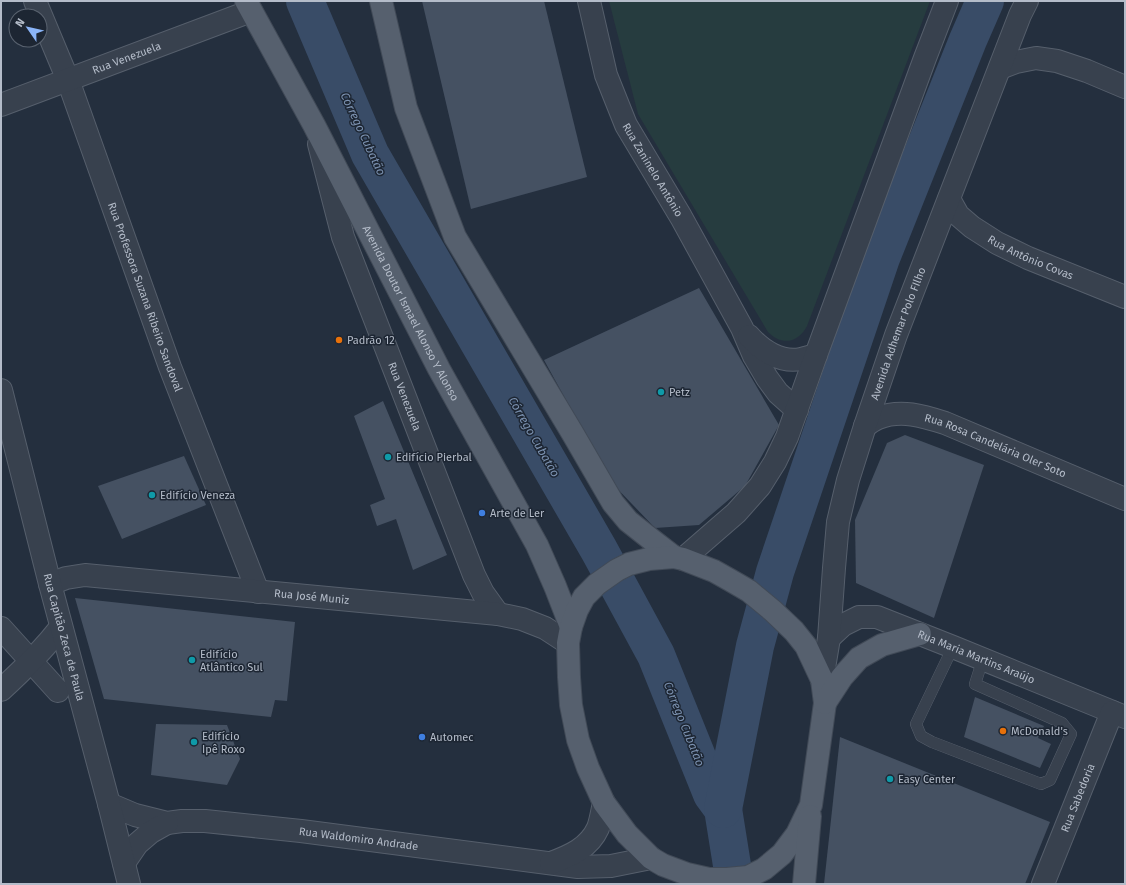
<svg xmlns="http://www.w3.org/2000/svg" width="1126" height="885" font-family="'Fira Sans',sans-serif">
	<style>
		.green { fill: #263c3f }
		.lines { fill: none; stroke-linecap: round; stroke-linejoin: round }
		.river { stroke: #394c67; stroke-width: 38 }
		.building { fill: #455162 }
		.service-casing { stroke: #565f6c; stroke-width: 12 }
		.minor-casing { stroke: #565f6c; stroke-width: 24 }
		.tertiary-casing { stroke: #565f6c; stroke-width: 24 }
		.primary-casing { stroke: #414a57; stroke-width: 24 }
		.service { stroke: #38414e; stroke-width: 11 }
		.minor { stroke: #38414e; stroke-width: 22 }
		.tertiary { stroke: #38414e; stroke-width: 22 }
		.primary { stroke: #56606e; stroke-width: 22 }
		.food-dot { fill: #e8710a; stroke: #1d2633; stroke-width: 1.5 }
		.culture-dot { fill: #0f9aa8; stroke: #1d2633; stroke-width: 1.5 }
		.shop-dot { fill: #3f7fe0; stroke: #1d2633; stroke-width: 1.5 }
		.labels { text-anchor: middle; stroke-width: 3; stroke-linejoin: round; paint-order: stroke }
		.street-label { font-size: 11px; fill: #b4bcc9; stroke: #1d2633 }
		.poi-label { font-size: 11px; fill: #b4bcc9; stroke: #1d2633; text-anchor: start }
		.water-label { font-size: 12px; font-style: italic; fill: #7c92b1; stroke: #1d2633 }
	</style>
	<rect width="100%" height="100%" fill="#242f3e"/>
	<path class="green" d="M609,1H930L807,326C798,343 782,346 768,332L638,114Z"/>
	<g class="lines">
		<g class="river">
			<polyline points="305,1 370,154 599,550 656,655 712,794 723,809 735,884"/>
			<polyline points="723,809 755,646 775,572 881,258 968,40 985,1"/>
		</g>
	</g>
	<g class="building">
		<polygon points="422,1 544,1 587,177 471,209"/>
		<polygon points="699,288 779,425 745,486 699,525 655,528 608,479 605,471 544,360"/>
		<polygon points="383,401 447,555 413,570 396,519 377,526 370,505 385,499 354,416"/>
		<polygon points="905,435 984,465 934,618 856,583 855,520 887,443"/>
		<polygon points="184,456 206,505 122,539 98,486"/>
		<polygon points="75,598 295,622 287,701 275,700 271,717 104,699"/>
		<polygon points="975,697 1044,726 1038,738 1051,744 1040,768 964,737"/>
		<polygon points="156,724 227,725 240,759 227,785 151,775"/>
		<polygon points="840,737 1050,822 1025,884 824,884"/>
	</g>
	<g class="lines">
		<defs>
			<polyline id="service" points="953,647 916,724 921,736 932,742 1041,784 1050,780 1071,734 1062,723 975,684 983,659"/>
			<g id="minor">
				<path id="s1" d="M35,1L68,80L170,367L258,592"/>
				<path id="s2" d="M589,1L606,75L626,125L681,217L742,328L754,356L767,378L778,393L797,410"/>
				<polyline points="1000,68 1016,62 1036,58 1057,61 1087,71 1125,87"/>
				<path id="s3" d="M1,105L251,11"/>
				<path id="s4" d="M319,144L343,237L474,575L483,593L498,614"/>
				<path id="s5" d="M949,199L958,215L972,227L997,243L1028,258L1125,297"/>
				<path d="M749,336C762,351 781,363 801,359C806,358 811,356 816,355"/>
				<path id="s6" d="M865,426C869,423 873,420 878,418C901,409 923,416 945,423L1125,499"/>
				<path id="s7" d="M50,584L66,578L85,575L498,614L522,619L545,628L568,643"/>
				<polyline points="1,628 58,691"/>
				<path id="s8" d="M829,638L843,625L859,617H877L953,647L1125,717"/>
				<path d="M1,690C23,670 43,650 61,627"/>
				<path id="s9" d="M109,804L135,815L167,823L182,821H205L301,831L578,867L611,866L651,858"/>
				<polyline points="124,863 137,844 151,832 167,823"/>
				<path d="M551,863C570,856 589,848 598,828C601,820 602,811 604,803"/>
				<path id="s10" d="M1043,884L1112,712"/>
			</g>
			<g id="tertiary">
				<path id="s11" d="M1,390L50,584L109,804L129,884"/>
				<polyline points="683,559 736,513 760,486 775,462 787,437 816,355 925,58 947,1"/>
				<path id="s12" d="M822,680L829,638L834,568L838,522L848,480L865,426L896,335L1020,15L1027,1"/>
			</g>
			<g id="primary">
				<path id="s13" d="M246,1L314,125L439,369L537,545L555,586L571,627"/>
				<polyline points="381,1 406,108 455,237 573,434 613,503 628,521 652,540 674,557"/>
				<polygon points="674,557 683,559 714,571 730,580 749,591 773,611 794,631 806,646 822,680 825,703 811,805 797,834 782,854 764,869 748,877 727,879 709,879 687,874 663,865 651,858 627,834 604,803 588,768 578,740 571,705 569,677 568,643 571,627 577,610 584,597 597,584 617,570 629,564 649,559"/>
				<polyline points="825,703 842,677 859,658 882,645 920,634"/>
				<polyline points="804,884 810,816"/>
			</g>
		</defs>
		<use href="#service" class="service-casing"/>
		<use href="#minor" class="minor-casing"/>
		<use href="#tertiary" class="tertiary-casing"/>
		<use href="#primary" class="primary-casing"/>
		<use href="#service" class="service"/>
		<use href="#minor" class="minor"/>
		<use href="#tertiary" class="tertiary"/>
		<use href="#primary" class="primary"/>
	</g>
	<g class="food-dot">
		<circle cx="339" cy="340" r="4"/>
		<circle cx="1003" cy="731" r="4"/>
	</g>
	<g class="culture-dot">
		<circle cx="661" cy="392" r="4"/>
		<circle cx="388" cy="457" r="4"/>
		<circle cx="152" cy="495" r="4"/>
		<circle cx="192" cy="660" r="4"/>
		<circle cx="194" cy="742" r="4"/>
		<circle cx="890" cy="779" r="4"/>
	</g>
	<g class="shop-dot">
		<circle cx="482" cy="513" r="4"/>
		<circle cx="422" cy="737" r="4"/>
	</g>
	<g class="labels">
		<g class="street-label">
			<text dy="4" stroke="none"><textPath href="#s3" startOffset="134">Rua Venezuela</textPath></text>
			<text dy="4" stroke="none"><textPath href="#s2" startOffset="182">Rua Zaninelo Antônio</textPath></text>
			<text dy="4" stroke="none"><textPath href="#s5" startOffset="103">Rua Antônio Covas</textPath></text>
			<text dy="4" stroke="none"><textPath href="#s1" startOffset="316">Rua Professora Suzana Ribeiro Sandoval</textPath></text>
			<text dy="4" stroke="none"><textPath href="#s13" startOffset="353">Avenida Doutor Ismael Alonso Y Alonso</textPath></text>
			<text dy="4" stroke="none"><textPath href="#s12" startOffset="357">Avenida Adhemar Polo FIlho</textPath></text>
			<text dy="4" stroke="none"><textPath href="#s4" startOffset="267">Rua Venezuela</textPath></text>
			<text dy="4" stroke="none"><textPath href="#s6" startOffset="139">Rua Rosa Candelária Oler Soto</textPath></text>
			<text dy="4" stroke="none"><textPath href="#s7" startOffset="264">Rua José Muniz</textPath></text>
			<text dy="4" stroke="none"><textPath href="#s11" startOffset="255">Rua Capitão Zeca de Paula</textPath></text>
			<text dy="4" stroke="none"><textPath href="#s8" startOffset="162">Rua Maria Martins Araújo</textPath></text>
			<text dy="4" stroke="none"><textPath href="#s10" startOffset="93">Rua Sabedoria</textPath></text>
			<text dy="4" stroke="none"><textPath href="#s9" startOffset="254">Rua Waldomiro Andrade</textPath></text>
		</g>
		<g class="poi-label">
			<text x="347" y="344">Padrão 12</text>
			<text x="669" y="396">Petz</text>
			<text x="396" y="461">Edifício Pierbal</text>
			<text x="160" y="499">Edifício Veneza</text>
			<text x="490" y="517">Arte de Ler</text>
			<text x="200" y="658">Edifício<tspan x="200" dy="13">Atlântico Sul</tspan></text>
			<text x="1011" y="735">McDonald's</text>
			<text x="202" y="740">Edifício<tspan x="202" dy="13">Ipê Roxo</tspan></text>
			<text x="430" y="741">Automec</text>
			<text x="898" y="783">Easy Center</text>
		</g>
		<g class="water-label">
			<text transform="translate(363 134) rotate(65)" y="4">Córrego Cubatão</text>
			<text transform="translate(534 437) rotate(60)" y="4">Córrego Cubatão</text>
			<text transform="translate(684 724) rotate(68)" y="4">Córrego Cubatão</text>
		</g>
	</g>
	<rect width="1126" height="885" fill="none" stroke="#b4bcc9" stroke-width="4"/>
	<g transform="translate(28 28) rotate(304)"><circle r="19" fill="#1d2633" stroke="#59626f"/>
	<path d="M0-3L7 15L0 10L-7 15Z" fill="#8ab4f8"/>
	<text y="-6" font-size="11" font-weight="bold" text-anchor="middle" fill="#b4bcc9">N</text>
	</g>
</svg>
